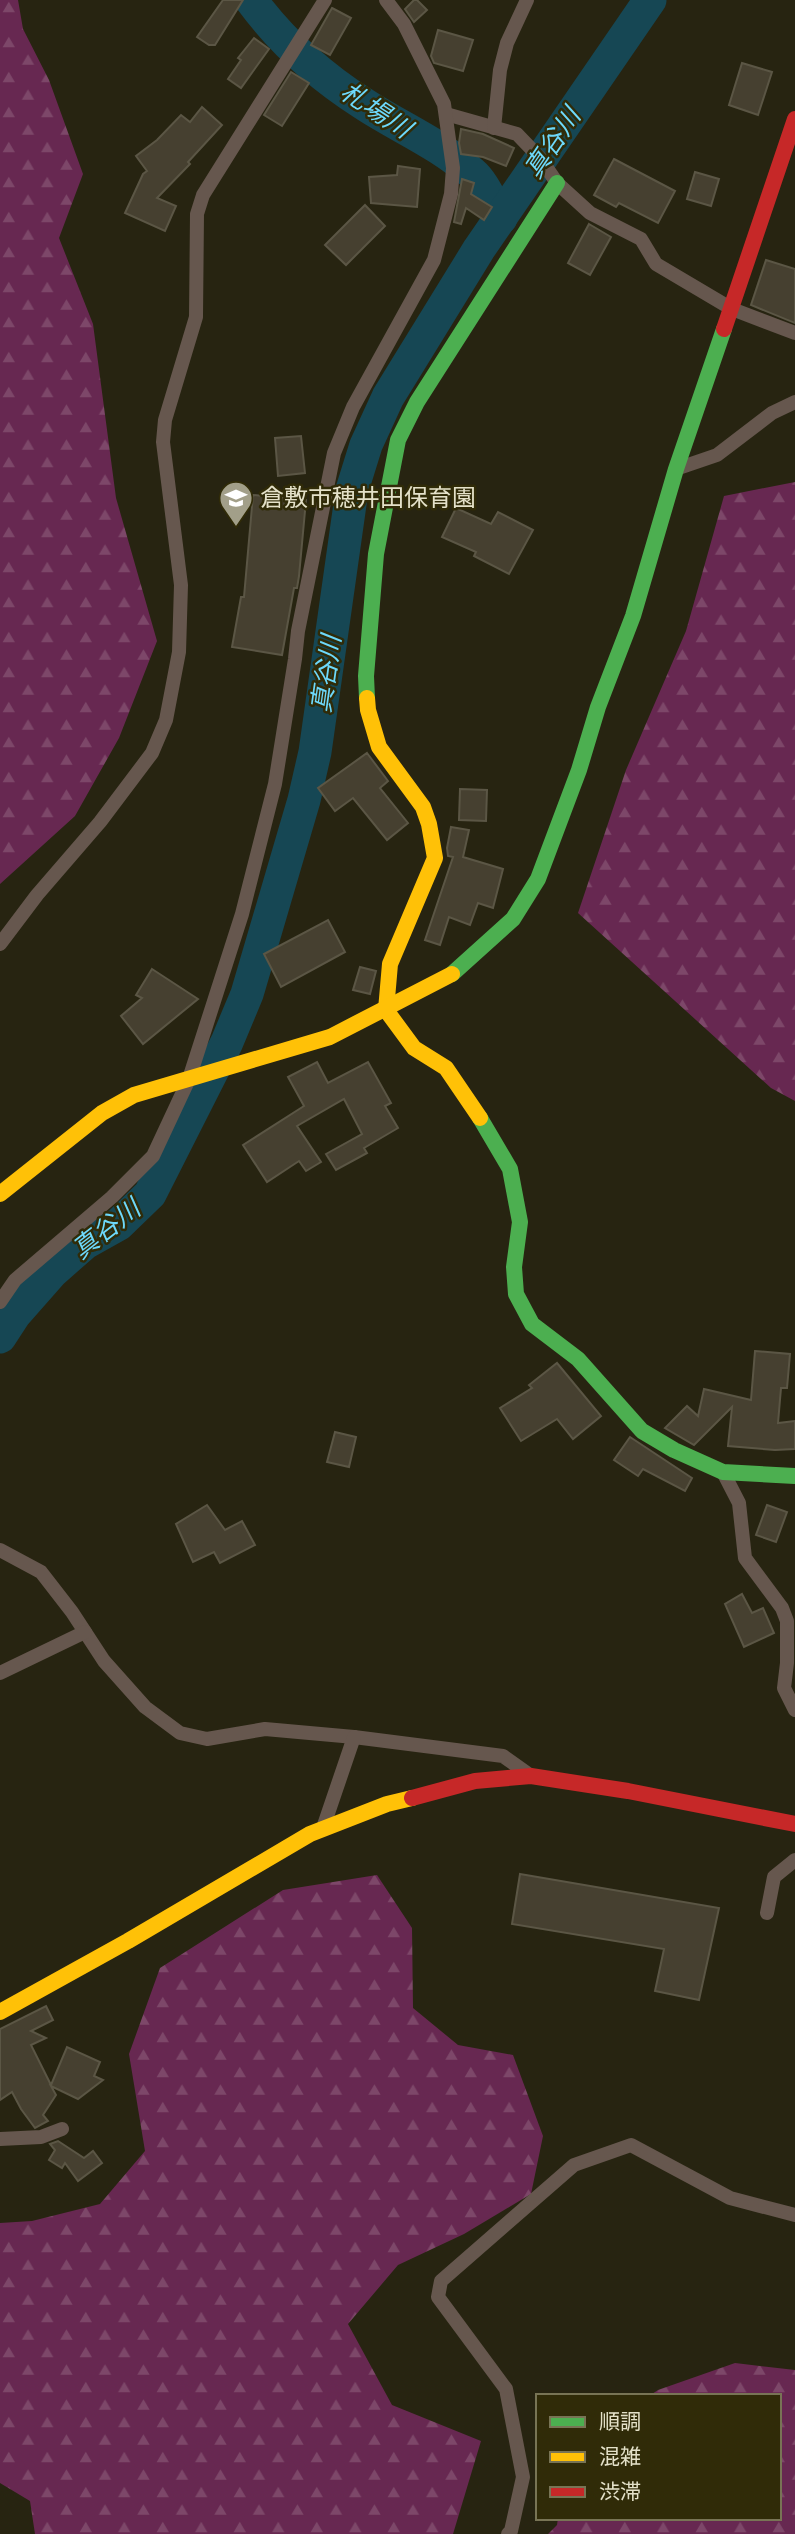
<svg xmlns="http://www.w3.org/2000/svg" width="795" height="2534" font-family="Poppins,'Noto Sans JP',sans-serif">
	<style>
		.forest { fill: url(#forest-firs) }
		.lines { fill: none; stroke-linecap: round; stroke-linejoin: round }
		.river { stroke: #164754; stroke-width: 33 }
		.building { fill: #464030; stroke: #5b5645; stroke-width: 2 }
		.street { stroke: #66574e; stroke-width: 14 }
		.fast { stroke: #4caf50; stroke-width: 16 }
		.slow { stroke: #ffc107; stroke-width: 16 }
		.jam { stroke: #c62828; stroke-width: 16 }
		.labels { text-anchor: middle; stroke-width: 5; stroke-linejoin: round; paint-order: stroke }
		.poi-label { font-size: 24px; fill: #e4e1c9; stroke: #302b08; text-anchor: start }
		.water-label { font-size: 26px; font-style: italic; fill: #6dd9fb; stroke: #302b08 }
	</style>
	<defs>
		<pattern id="forest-firs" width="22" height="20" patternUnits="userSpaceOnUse" patternTransform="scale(1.75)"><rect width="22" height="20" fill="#672851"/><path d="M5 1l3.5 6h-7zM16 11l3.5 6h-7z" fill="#7d4769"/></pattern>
	</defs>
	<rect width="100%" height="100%" fill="#272411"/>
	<g class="forest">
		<polygon points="0,0 18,0 23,29 49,80 83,174 59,238 93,324 116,498 157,641 119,738 75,816 0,884"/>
		<polygon points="795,482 795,1101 771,1088 578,913 626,770 686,631 724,496"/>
		<polygon points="377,1875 412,1928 413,2008 458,2045 513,2055 543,2136 531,2194 464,2234 398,2265 348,2324 392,2405 481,2441 453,2534 35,2534 30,2501 0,2483 0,2223 32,2221 100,2204 145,2151 129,2054 160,1968 283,1890"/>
		<polygon points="735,2363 795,2370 795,2534 548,2534 557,2525 558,2518 779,2518 779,2396 649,2396 658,2390"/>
	</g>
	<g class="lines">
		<g class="river">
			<path d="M251,0C282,42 320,76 364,104C399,127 440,144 472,173C484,183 492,204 501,218"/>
			<polyline points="0,1337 15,1314 52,1272 85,1243 119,1224 150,1194 227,1042 247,994 304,800 315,752 352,490 366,445 388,397 479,249 650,0"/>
		</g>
	</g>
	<g class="building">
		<polygon points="223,0 243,0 215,45 209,45 197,37"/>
		<polygon points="414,0 417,0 427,10 414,22 405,9"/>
		<polygon points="332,8 351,18 330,55 311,45"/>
		<polygon points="438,30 473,40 463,71 434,63 431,56"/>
		<polygon points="254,38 269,49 241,88 228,79 241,60 238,58"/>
		<polygon points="742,63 772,72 758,115 729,105"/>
		<polygon points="291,72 309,83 282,126 264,115"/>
		<polygon points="202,107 222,125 188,162 190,164 157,198 176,206 165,231 125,213 143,174 147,171 136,156 157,140 181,115 190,122"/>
		<polygon points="461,129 483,134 514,148 506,166 483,157 461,154 459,143"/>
		<polygon points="614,159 675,191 658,223 619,203 616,207 594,195"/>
		<polygon points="398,166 420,169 417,207 371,203 369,177 397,175"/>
		<polygon points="695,172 719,179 711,206 687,199"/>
		<polygon points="462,179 474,183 471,194 492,207 484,220 466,208 461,224 454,222"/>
		<polygon points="365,205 385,226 346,265 325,245"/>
		<polygon points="589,224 611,237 590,275 568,263"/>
		<polygon points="766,260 795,269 795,323 751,305"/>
		<polygon points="301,436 305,473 278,476 275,438"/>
		<polygon points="253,495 306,500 299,576 297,588 294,588 282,655 232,647 241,597 244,597"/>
		<polygon points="456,508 491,524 498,512 533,530 509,574 474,556 476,552 442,537"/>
		<polygon points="367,753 388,781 380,788 408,823 387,840 353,798 335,811 318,788"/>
		<polygon points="460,789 487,790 486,821 459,820"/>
		<polygon points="451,827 469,830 463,857 503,869 493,908 478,903 470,925 449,917 440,945 425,940 453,857 448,856 447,848"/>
		<polygon points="328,920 345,952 281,987 264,954"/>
		<polygon points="360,967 376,971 370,994 353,990"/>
		<polygon points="152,969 198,999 143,1044 121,1016 142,998 136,995"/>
		<polygon points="317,1062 328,1083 368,1062 391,1103 385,1106 398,1128 364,1148 367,1153 336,1170 326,1154 362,1134 344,1099 297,1126 321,1162 306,1171 299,1161 267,1182 243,1145 304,1106 288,1077"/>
		<polygon points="755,1351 790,1354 787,1388 781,1388 778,1423 795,1421 795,1449 775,1450 728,1446 732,1407 694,1445 665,1428 687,1406 698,1416 704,1389 751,1400"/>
		<polygon points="557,1363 601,1416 573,1439 557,1419 521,1441 500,1408 532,1388 529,1385"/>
		<polygon points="335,1432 356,1437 349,1467 327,1462"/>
		<polygon points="630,1437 692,1478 685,1491 643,1469 638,1476 614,1460"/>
		<polygon points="207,1505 225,1530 242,1521 255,1545 220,1563 214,1552 193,1562 176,1524"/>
		<polygon points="767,1505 787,1512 776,1542 756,1535"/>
		<polygon points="742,1594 752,1613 763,1608 774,1633 744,1647 725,1604"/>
		<polygon points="520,1874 719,1908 699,2000 655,1991 664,1949 512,1924"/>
		<polygon points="46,2006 53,2020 31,2031 46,2038 31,2045 51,2085 67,2047 100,2062 94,2076 103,2080 78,2099 51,2086 56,2095 43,2115 48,2121 35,2128 21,2109 12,2092 0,2100 0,2029"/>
		<polygon points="58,2141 84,2158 93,2151 102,2163 78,2181 65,2163 62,2168 49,2160 55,2150 50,2144"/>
	</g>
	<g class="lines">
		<g class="street">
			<polyline points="446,114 517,134 540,158 557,183 590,213 641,239 656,264 732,309 795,333"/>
			<polyline points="494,128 500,70 507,43 527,0"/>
			<polyline points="676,469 717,455 772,413 795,402"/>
			<polyline points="0,944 37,895 100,822 152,753 166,720 179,652 181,585 163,442 165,420 196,317 197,214 203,195 325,0"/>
			<polyline points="0,1302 15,1280 112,1197 153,1156 189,1079 242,914 275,784 295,659 298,631 334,453 353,407 434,260 451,194 453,168 444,104 404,24 386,0"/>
			<polyline points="723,1472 739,1503 745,1558 782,1608 787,1621 787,1663 784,1688 795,1710"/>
			<polyline points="0,1550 41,1572 72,1612 104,1661 145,1707 180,1733 207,1739 265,1729 354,1737 503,1756 531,1776"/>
			<polyline points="0,1673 85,1632"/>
			<polyline points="323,1828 354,1737"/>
			<polyline points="767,1913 774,1877 795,1860"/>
			<polyline points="0,2139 41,2137 62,2129"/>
			<polyline points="508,2534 511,2531 523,2477 506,2389 438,2297 441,2281 574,2165 631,2145 730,2198 795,2215"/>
		</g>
		<g class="fast">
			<polyline points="367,698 366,676 376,554 398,440 417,402 557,183"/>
			<polyline points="452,974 513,919 538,879 579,770 598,707 633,616 676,469 724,329"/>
			<polyline points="480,1118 510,1169 520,1222 514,1267 516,1294 532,1324 578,1359 642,1431 674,1450 723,1472 795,1476"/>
		</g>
		<g class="slow">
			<polyline points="367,698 368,710 379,747 423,807 429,824 435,858 390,964 386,1010 414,1048 446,1068 480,1118"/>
			<polyline points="0,1194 102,1113 134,1095 330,1037 452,974"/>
			<polyline points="0,2012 128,1941 310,1834 387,1804 412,1798"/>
		</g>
		<g class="jam">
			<polyline points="724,329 795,119"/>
			<polyline points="412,1798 475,1781 531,1776 628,1791 795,1824"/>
		</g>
	</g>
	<defs>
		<symbol id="school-pin" viewBox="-11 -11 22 30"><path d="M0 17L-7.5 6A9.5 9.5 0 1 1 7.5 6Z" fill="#a29f89" stroke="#302b08"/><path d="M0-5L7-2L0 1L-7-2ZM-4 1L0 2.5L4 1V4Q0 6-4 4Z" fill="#fff"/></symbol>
	</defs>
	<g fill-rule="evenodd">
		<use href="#school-pin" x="217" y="479" width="38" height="52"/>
	</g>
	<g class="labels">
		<g class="poi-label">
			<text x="260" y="506">倉敷市穂井田保育園</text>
		</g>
		<g class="water-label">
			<text transform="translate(376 110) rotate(33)" y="9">札場川</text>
			<text transform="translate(552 143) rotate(-56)" y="9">真谷川</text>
			<text transform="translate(326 674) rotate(-82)" y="9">真谷川</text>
			<text transform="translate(106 1229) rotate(-38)" y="9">真谷川</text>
		</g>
	</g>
	<rect x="536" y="2394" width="245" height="126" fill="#302b08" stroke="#787455" stroke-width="2"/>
	<rect x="550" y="2417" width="35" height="10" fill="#4caf50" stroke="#787455" stroke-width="2"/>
	<text x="599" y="2429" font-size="21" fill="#e4e1c9">順調</text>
	<rect x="550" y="2452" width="35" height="10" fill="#ffc107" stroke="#787455" stroke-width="2"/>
	<text x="599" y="2464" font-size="21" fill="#e4e1c9">混雑</text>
	<rect x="550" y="2487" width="35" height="10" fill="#c62828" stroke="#787455" stroke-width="2"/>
	<text x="599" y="2499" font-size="21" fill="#e4e1c9">渋滞</text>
</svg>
